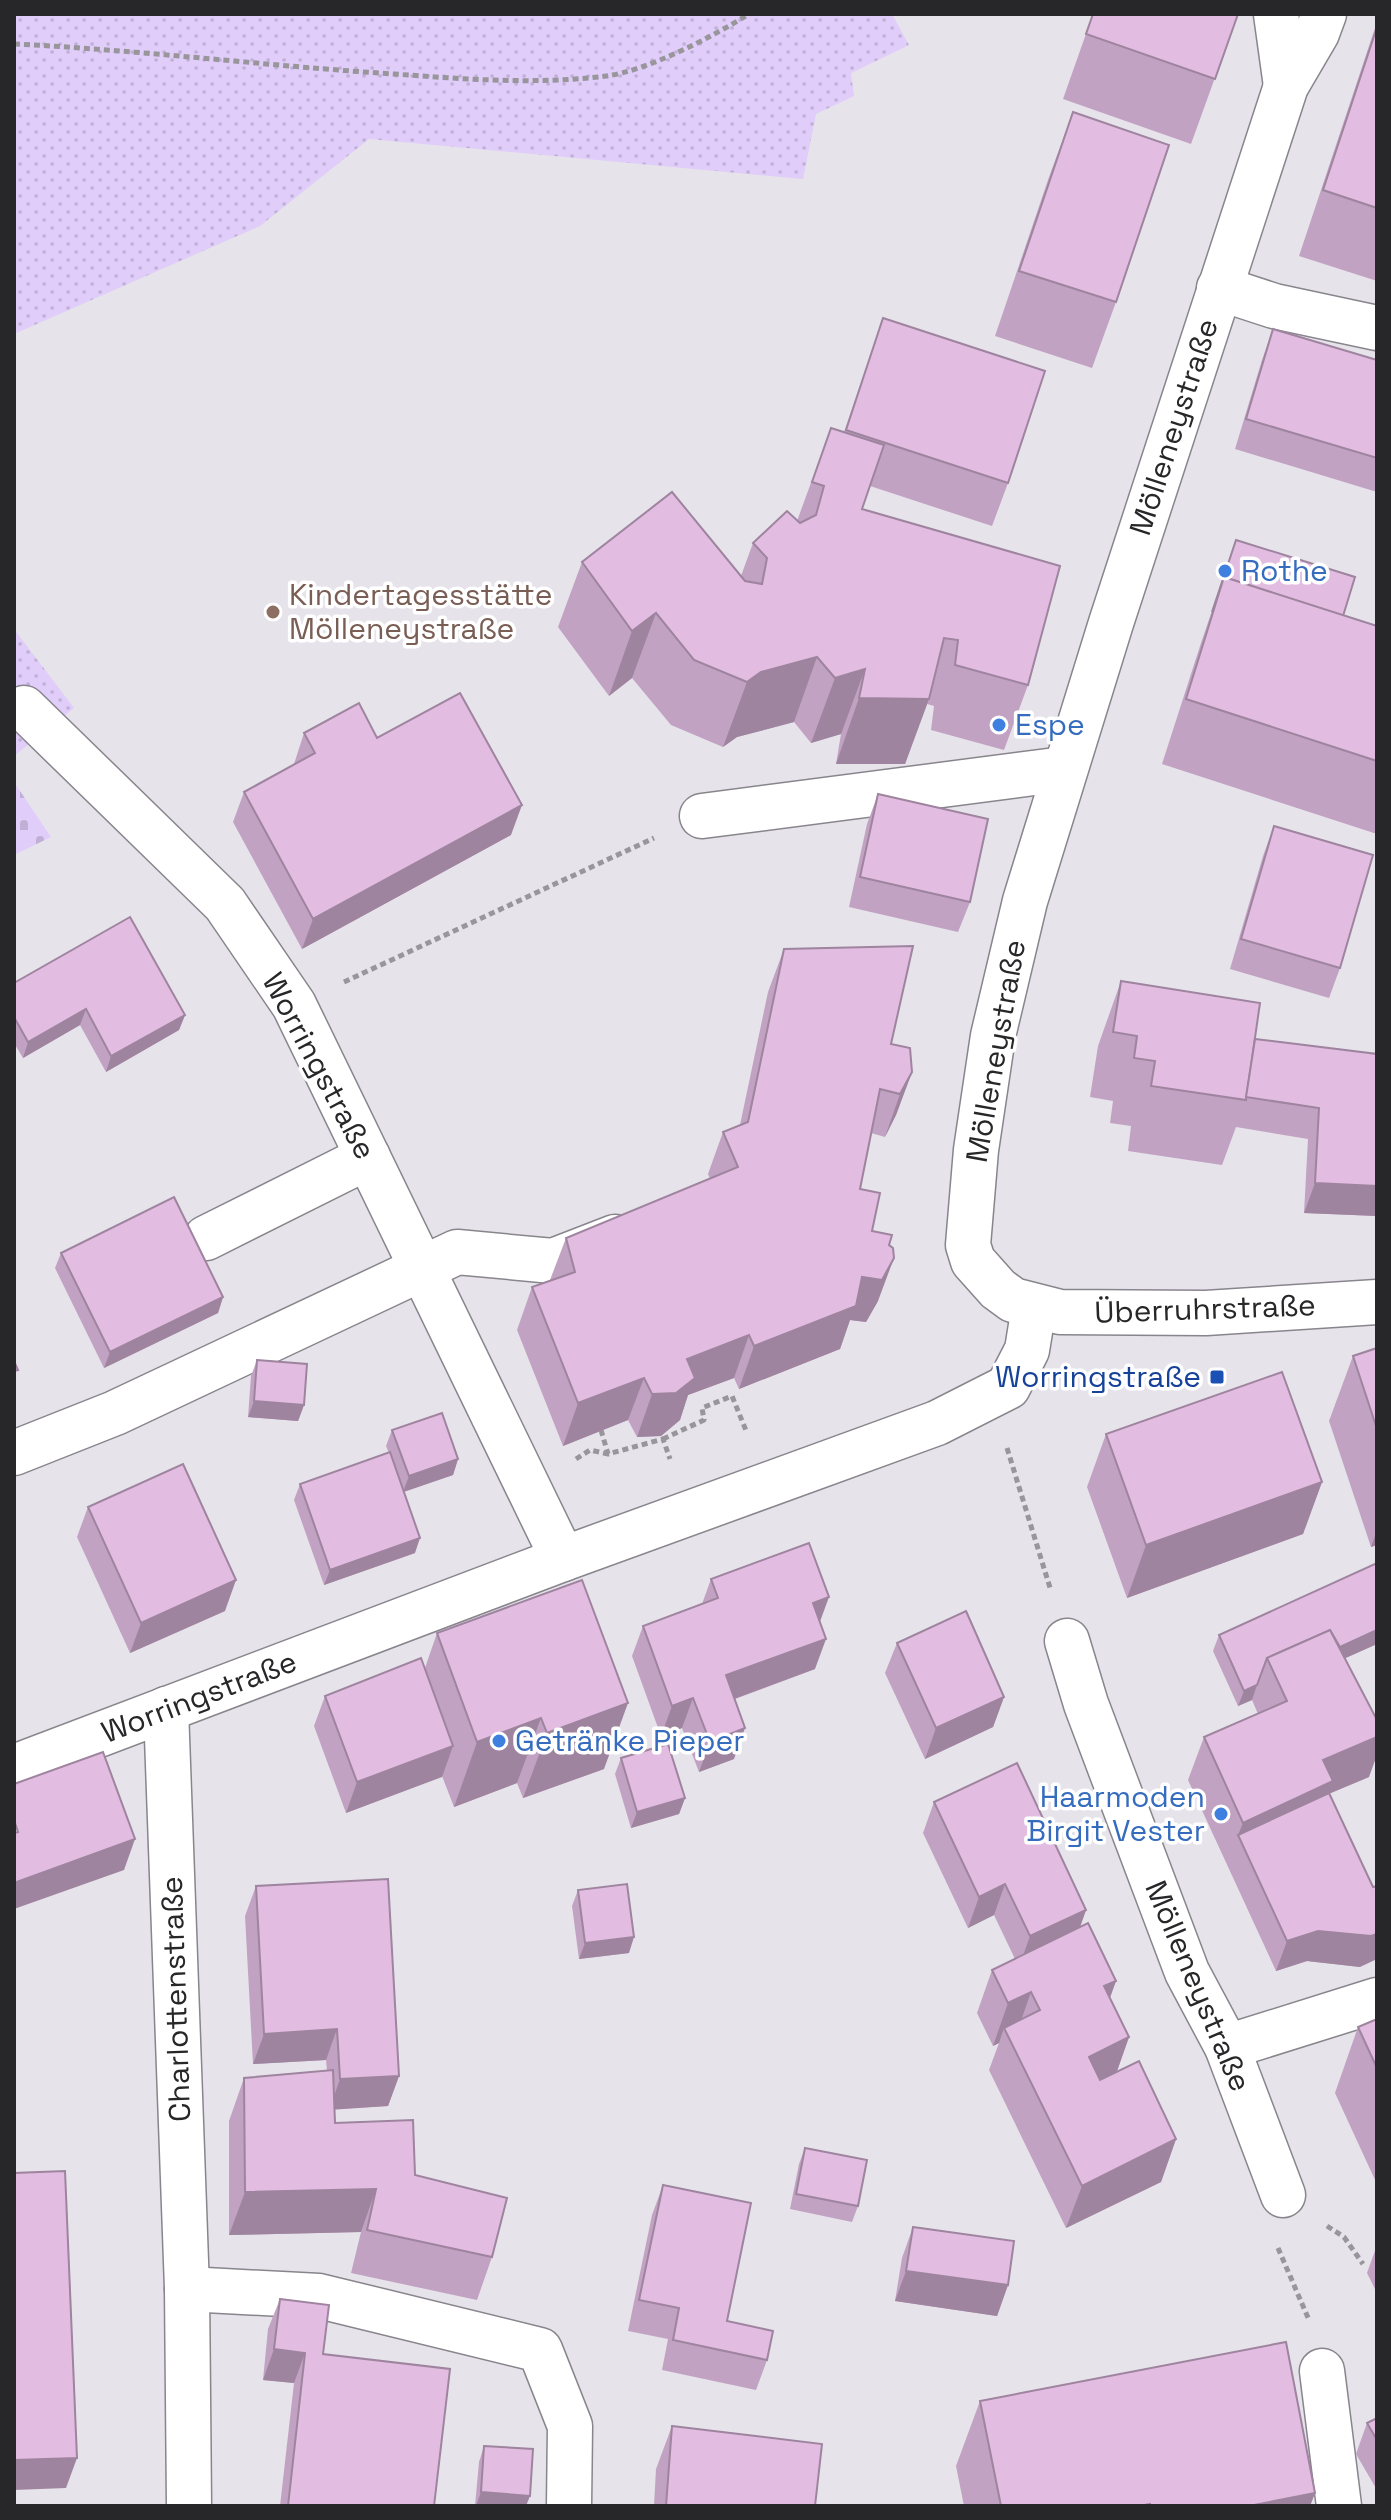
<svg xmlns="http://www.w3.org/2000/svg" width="1391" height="2520" font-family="'Space Grotesk',sans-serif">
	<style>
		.cemetery { fill: url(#cemetery-stones) }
		.park { fill: url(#park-dots) }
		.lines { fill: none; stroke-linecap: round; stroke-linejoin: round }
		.minor-casing { stroke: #88858c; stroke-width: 47 }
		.major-casing { stroke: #88858c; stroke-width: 47 }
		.path { stroke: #98969b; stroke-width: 5; stroke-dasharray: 6 4; stroke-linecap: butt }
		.minor { stroke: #fff; stroke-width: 44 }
		.major { stroke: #fff; stroke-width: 44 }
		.wall { fill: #c2a2c2 }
		.shaded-wall { fill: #9e849e }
		.building { fill: #e2bce1; stroke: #9e849e; stroke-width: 2 }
		.shop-dot { fill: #3f7fe0; stroke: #fff; stroke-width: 3 }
		.education-dot { fill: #8d6e63; stroke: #fff; stroke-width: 3 }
		.transit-dot { fill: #1a4fb4; stroke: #fff; stroke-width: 3 }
		.labels { text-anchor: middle; stroke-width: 7; stroke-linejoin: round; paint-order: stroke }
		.street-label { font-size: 30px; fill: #272628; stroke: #fff }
		.shop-label { font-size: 30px; fill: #366cbe; stroke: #fff; text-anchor: start }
		.education-label { font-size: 30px; fill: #785e54; stroke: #fff; text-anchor: start }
		.transit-label { font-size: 30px; fill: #164399; stroke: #fff; text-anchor: end }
	</style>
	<defs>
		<pattern id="cemetery-stones" width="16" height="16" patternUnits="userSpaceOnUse" patternTransform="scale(2)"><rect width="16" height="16" fill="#e0cdfa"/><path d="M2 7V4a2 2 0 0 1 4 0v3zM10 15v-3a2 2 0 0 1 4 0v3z" fill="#c0b0d6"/></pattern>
		<pattern id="park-dots" width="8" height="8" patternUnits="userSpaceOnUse" patternTransform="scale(2)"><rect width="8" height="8" fill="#e0cdfa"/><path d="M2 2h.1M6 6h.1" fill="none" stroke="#c0b0d6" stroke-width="1.8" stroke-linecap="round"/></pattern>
	</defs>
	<rect width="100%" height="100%" fill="#e6e3eb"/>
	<polygon class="cemetery" points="14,782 51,837 14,855"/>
	<g class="park">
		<polygon points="14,14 892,14 909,45 851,73 854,96 816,114 803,179 369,139 260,226 14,334"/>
		<polygon points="14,629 74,708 14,756"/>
	</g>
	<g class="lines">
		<defs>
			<g id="minor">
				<polyline points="1219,288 1274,306 1377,328"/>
				<polyline points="24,708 225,904 294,1005 563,1559"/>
				<polyline points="702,816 1064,769"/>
				<polyline points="206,1238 368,1157"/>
				<polyline points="14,1453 115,1413 457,1252 553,1261 615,1237"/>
				<polyline points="1067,1641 1086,1704 1187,1972 1227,2047 1283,2195"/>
				<polyline points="166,1709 187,2289 189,2506"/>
				<polyline points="14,1767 563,1559 937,1423 1008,1387 1027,1350 1034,1307"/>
				<polyline points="1227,2047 1377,2000"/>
				<polyline points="187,2289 319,2296 540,2350 570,2426 569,2506"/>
				<polyline points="1322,2371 1339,2506"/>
			</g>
			<g id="major">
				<polyline points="1276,14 1286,86"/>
				<polyline points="1324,14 1317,33 1286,86 1111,623 1025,901 993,1036 976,1150 968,1245 973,1261 998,1289 1013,1300 1060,1312 1206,1313 1377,1302"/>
			</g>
		</defs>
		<use href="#minor" class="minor-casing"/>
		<use href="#major" class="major-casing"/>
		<g class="path">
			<path d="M14,44C141,50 267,66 394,74C464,79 536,85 606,76C647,71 714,36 749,14"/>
			<polyline points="344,982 654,838"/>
			<polyline points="601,1430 608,1454"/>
			<polyline points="663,1439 704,1420 702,1408 732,1396 747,1433"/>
			<polyline points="1007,1448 1051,1591"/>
			<polyline points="576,1459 590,1450 608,1454 663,1439 670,1459"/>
			<polyline points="1327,2226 1344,2237 1363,2264"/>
			<polyline points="1278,2248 1309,2320"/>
		</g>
		<use href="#minor" class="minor"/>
		<use href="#major" class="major"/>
	</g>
	<g class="wall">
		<polygon points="1093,14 1238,14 1191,144 1063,99"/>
		<polygon points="1377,22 1377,281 1299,256"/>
		<polygon points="1073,112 1116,302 1092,368 995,336 1049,177"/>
		<polygon points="883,318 1008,483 992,526 870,486 862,509 1028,685 1004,750 931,730 934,706 927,704 905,764 836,764 841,734 811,743 794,722 737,737 723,747 671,725 632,678 609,696 558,627 582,562 741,576 753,543 797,521 831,428 844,432"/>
		<polygon points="1273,329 1377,360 1377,492 1235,449 1262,360"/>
		<polygon points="1236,540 1343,616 1377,626 1377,834 1162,764 1201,643"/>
		<polygon points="304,733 377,738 511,835 302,949 233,822 244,792 294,764"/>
		<polygon points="878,794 970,902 958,932 849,907 867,824"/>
		<polygon points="1274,826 1340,968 1329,998 1230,969 1263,856"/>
		<polygon points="784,949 891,1044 912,1072 896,1115 885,1137 871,1133 860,1189 872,1231 878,1301 866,1322 850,1320 840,1349 739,1389 734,1378 688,1395 680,1420 661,1436 637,1437 628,1420 563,1446 517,1330 532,1287 550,1280 566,1238 710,1179 708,1174 723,1132 740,1125 768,992"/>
		<polygon points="1121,981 1255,1039 1377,1054 1377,1216 1304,1213 1308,1139 1236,1127 1222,1165 1128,1151 1131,1126 1110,1123 1113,1101 1090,1097 1098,1046"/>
		<polygon points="14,983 185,1015 179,1030 106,1072 80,1025 23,1058 14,1043"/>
		<polygon points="61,1253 223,1297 218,1313 104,1368 55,1268"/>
		<polygon points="1377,1348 1377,1545 1371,1547 1329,1421 1353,1356"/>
		<polygon points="257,1360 304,1405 298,1421 248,1417 251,1376"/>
		<polygon points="392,1430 458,1459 453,1475 404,1492 415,1553 324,1585 294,1500 300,1484 389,1453 386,1446"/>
		<polygon points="1106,1434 1322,1482 1303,1534 1127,1598 1087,1487"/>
		<polygon points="88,1507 225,1611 130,1653 77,1537"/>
		<polygon points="711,1579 815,1669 735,1699 734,1759 699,1772 682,1728 661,1736 632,1656 643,1626 702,1604"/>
		<polygon points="437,1633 604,1769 523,1798 517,1783 454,1807 442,1776 346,1813 314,1726 325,1696 425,1668"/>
		<polygon points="1219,1635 1377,1644 1345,1658 1369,1777 1329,1794 1360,1967 1307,1961 1276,1971 1188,1780 1204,1737 1258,1714 1252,1700 1238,1706 1213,1651"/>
		<polygon points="897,1643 1004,1697 993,1727 925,1759 885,1673"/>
		<polygon points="621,1758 685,1798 679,1814 631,1828 615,1774"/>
		<polygon points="934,1802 1086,1910 1080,1927 1116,1981 1110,1998 1129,2037 1116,2073 1176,2139 1161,2182 1066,2228 989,2070 999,2043 993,2046 977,2013 992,1970 1015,1959 994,1915 968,1928 923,1833"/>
		<polygon points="256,1886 399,2076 388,2106 334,2109 335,2123 415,2175 492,2257 477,2300 351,2273 361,2232 229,2235 229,2121 244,2078 327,2071 326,2060 253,2064 245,1916"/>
		<polygon points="578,1890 629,1953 579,1959 572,1906"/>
		<polygon points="1377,2019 1377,2181 1376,2182 1335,2093 1358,2027"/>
		<polygon points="805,2148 858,2206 852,2222 790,2209 799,2164"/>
		<polygon points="663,2185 727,2321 767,2360 756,2390 662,2370 668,2339 628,2331 652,2215"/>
		<polygon points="913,2227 1008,2285 997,2316 895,2301 902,2258"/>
		<polygon points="1377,2245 1377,2293 1367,2273"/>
		<polygon points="280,2299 323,2354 434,2506 280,2506 294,2383 263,2380 268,2329"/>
		<polygon points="980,2401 1315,2493 1310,2506 964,2506 956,2466"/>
		<polygon points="1377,2418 1377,2490 1356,2454 1367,2423"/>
		<polygon points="672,2426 815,2506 654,2506 656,2469"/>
		<polygon points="484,2446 526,2506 475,2506 479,2462"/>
	</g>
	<g class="shaded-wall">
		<polygon points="656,613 632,678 609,696 632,631"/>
		<polygon points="817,657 794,722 737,737 723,747 747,682 761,672"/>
		<polygon points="865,669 841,734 811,743 835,678"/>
		<polygon points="859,698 929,699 905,764 836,764"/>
		<polygon points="522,805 511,835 302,949 313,919"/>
		<polygon points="86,1009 80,1025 23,1058 28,1042"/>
		<polygon points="185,1015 179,1030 106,1072 111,1056"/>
		<polygon points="912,1072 896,1115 885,1137 900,1094"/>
		<polygon points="1315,1183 1377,1186 1377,1216 1304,1213"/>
		<polygon points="894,1258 878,1301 866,1322 850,1320 840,1349 739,1389 754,1346 862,1277"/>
		<polygon points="223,1297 218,1313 104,1368 110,1352"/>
		<polygon points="749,1335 734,1378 688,1395 680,1420 661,1436 637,1437 652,1394 687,1359"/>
		<polygon points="644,1378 628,1420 563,1446 578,1403"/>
		<polygon points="254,1401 304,1405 298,1421 248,1417"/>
		<polygon points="458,1459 453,1475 403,1492 409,1476"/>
		<polygon points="1322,1482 1303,1534 1127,1598 1146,1545"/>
		<polygon points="1377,1530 1377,1545 1371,1547"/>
		<polygon points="420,1538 415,1553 324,1585 330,1570"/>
		<polygon points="236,1580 225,1611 130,1653 141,1623"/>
		<polygon points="829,1597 818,1627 813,1603"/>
		<polygon points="1377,1630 1377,1644 1281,1687 1276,1676"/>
		<polygon points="826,1639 815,1669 715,1706 726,1675"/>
		<polygon points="1257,1685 1252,1700 1238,1706 1244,1691"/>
		<polygon points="1004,1697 993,1727 925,1759 936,1728"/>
		<polygon points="693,1698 682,1728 661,1736 672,1706"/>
		<polygon points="628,1703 604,1769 523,1798 547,1733"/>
		<polygon points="541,1718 517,1783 454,1807 477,1742"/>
		<polygon points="745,1728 734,1759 699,1772 710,1742"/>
		<polygon points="1377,1737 1377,1755 1369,1777 1328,1794 1238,1835 1243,1823 1323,1760"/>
		<polygon points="453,1746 442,1777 346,1813 357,1782"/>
		<polygon points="685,1798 679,1814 631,1828 637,1812"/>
		<polygon points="135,1839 124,1870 14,1909 14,1883"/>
		<polygon points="1005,1884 994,1915 968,1928 979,1897"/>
		<polygon points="1086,1910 1075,1941 1019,1967 1030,1936"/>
		<polygon points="1318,1931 1377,1934 1377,1959 1360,1967 1307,1961 1276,1971 1287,1941"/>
		<polygon points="634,1937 629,1953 579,1959 585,1943"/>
		<polygon points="1116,1981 1100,2024 1104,1986"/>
		<polygon points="1031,1992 1016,2035 1004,2028 999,2043 993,2046 1008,2003"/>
		<polygon points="337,2029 326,2060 253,2064 264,2034"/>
		<polygon points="1129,2037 1114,2080 1073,2100 1089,2057"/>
		<polygon points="399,2076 388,2106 329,2110 340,2079"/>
		<polygon points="1176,2139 1161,2182 1066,2228 1082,2186"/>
		<polygon points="376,2189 361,2232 229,2235 245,2192"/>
		<polygon points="906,2271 1008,2285 997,2316 895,2301"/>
		<polygon points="274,2349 305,2353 294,2383 263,2380"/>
		<polygon points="77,2458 66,2488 14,2490 14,2460"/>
		<polygon points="481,2492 530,2496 526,2506 476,2506"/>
		<polygon points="1315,2493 1310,2506 1249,2506"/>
	</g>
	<g class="building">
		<polygon points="1093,14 1238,14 1215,79 1086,34"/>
		<polygon points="1377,27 1377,208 1323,190"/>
		<polygon points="1073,112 1169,145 1116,302 1019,271"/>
		<polygon points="883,318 1045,371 1008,483 846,430"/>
		<polygon points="1273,329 1377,360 1377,458 1246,419"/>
		<polygon points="831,428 884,445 862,509 1060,566 1028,685 955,665 958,640 944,638 929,699 859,698 865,669 835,678 817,657 761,672 747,682 694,660 656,613 632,631 582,562 672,492 745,581 762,584 767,558 753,543 787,511 800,523 816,515 824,486 812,482"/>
		<polygon points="1236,540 1355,577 1343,616 1224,577 1212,612"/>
		<polygon points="1224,577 1377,626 1377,761 1186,699"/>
		<polygon points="460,693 522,805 313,919 244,792 315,753 304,733 359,703 377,738"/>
		<polygon points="878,794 988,819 970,902 860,877"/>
		<polygon points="1274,826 1373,855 1340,968 1241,939"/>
		<polygon points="130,917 185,1015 111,1056 86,1009 28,1042 14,1017 14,983"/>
		<polygon points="913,946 891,1044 910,1048 912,1072 900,1094 880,1089 860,1189 880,1193 872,1231 892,1235 889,1245 893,1248 894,1258 882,1280 862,1277 856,1306 754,1346 749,1335 687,1359 695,1378 676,1393 652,1394 644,1378 578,1403 532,1287 575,1272 566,1238 738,1167 723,1132 748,1122 784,949"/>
		<polygon points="1121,981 1260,1003 1246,1100 1151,1086 1155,1061 1134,1058 1137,1036 1113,1032"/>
		<polygon points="1255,1039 1377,1054 1377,1186 1315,1183 1319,1108 1246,1097"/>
		<polygon points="174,1197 223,1297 110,1352 61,1253"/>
		<polygon points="1377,1348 1377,1429 1353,1356"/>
		<polygon points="257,1360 307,1364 304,1405 254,1401"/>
		<polygon points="14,1361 18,1370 14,1371"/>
		<polygon points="1282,1372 1322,1482 1146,1545 1106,1434"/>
		<polygon points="442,1413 458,1459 409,1476 392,1430"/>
		<polygon points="390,1452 420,1538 330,1570 300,1484"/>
		<polygon points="183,1464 236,1580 141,1623 88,1507"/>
		<polygon points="809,1543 829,1597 813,1603 826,1639 726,1675 745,1728 710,1742 693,1698 672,1706 643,1626 718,1598 711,1579"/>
		<polygon points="1377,1563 1377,1630 1340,1647 1330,1630 1267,1658 1257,1685 1244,1691 1219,1635"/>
		<polygon points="582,1580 628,1703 547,1733 541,1718 477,1742 437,1633"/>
		<polygon points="966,1611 1004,1697 936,1728 897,1643"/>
		<polygon points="1330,1630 1377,1720 1377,1737 1323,1760 1333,1781 1243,1823 1204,1737 1287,1701 1267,1658"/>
		<polygon points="421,1658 453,1746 357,1782 325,1696"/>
		<polygon points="668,1744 685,1798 637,1812 621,1758"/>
		<polygon points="103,1752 135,1839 14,1883 14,1833 18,1832 14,1820 14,1784"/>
		<polygon points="1017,1763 1086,1910 1030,1936 1005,1884 979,1897 934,1802"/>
		<polygon points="1329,1793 1373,1887 1377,1886 1377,1934 1371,1936 1318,1931 1287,1941 1238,1835"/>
		<polygon points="388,1879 399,2076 340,2079 337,2029 264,2034 256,1886"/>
		<polygon points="627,1884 634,1937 585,1943 578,1890"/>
		<polygon points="1088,1923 1116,1981 1104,1986 1129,2037 1089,2057 1100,2080 1139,2061 1176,2139 1082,2186 1004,2028 1040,2010 1031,1992 1008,2003 992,1970"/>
		<polygon points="1377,2019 1377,2068 1358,2027"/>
		<polygon points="333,2070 335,2123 413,2120 415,2175 507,2198 492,2257 367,2230 376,2189 245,2192 244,2078"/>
		<polygon points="805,2148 867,2160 858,2206 796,2194"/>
		<polygon points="65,2171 77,2458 14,2460 14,2173"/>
		<polygon points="663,2185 751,2203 727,2321 773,2331 767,2360 673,2340 679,2308 639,2300"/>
		<polygon points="913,2227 1014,2241 1008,2285 906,2271"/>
		<polygon points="280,2299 329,2305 323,2354 450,2369 434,2506 288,2506 305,2353 274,2349"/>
		<polygon points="1286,2342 1315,2493 1249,2506 1150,2506 1150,2504 1139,2506 1001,2506 980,2401"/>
		<polygon points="1377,2418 1377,2440 1367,2423"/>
		<polygon points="672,2426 822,2444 815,2506 666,2506"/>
		<polygon points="484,2446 533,2449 530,2496 481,2492"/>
	</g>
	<g class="shop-dot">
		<circle cx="1225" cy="571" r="8"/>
		<circle cx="999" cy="725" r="8"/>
		<circle cx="499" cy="1741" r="8"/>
		<circle cx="1221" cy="1814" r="8"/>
	</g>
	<circle class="education-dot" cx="273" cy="612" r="8"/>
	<rect class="transit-dot" x="1209" y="1369" width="16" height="16" rx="4"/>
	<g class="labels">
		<g class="street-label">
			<text transform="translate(1174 427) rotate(-72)" y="10">Mölleneystraße</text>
			<text transform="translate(996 1051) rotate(-80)" y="10">Mölleneystraße</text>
			<text transform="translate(319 1066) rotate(62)" y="10">Worringstraße</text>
			<text transform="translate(1205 1309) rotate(-2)" y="10">Überruhrstraße</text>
			<text transform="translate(199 1697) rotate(-21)" y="10">Worringstraße</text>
			<text transform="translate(1198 1986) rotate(67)" y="10">Mölleneystraße</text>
			<text transform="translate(176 1999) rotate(-92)" y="10">Charlottenstraße</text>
		</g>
		<g class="shop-label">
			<text x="1241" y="581">Rothe</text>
			<text x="1015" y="735">Espe</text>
			<text x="515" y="1751">Getränke Pieper</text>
			<text x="1205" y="1807" text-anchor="end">Haarmoden<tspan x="1205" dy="34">Birgit Vester</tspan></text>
		</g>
		<g class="education-label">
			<text x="289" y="605">Kindertagesstätte<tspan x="289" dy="34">Mölleneystraße</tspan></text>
		</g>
		<g class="transit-label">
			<text x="1201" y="1387">Worringstraße</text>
		</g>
	</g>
	<rect width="1391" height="2520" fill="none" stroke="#272628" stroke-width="32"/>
</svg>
